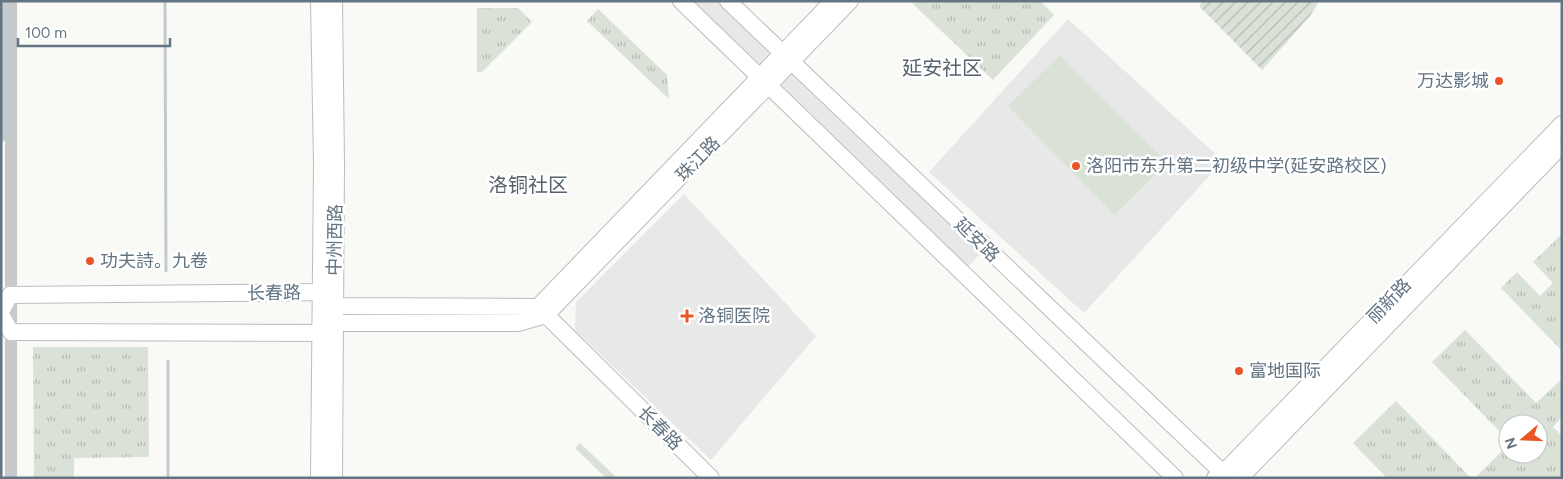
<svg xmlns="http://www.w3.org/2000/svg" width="1563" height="479" font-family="Figtree,'Noto Sans SC',sans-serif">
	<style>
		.built { fill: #e7e8e7 }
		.grass { fill: url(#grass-tufts) }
		.garden { fill: url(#garden-furrows) }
		.pitch { fill: #dae1d7 }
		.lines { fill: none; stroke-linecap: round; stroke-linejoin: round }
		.stream { stroke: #c1cbd0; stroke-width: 3 }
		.major-casing { stroke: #b9bdc1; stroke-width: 18 }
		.minor { stroke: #c6cacd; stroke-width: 12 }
		.major { stroke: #fff; stroke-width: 16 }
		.poi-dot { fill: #e95526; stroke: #fff; stroke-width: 2 }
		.labels { text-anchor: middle; stroke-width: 5; stroke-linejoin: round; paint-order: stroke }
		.poi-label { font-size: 18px; fill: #637482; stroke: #fff; text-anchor: start }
		.street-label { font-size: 18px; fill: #637482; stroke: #fff }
		.quarter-label { font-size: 20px; fill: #55626d; stroke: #fff }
	</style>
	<defs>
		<pattern id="grass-tufts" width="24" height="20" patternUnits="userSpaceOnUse" patternTransform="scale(1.25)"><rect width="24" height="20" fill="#dae1d7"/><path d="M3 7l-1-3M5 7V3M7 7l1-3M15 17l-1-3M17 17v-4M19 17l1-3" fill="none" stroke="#b4bbb4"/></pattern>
		<pattern id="garden-furrows" width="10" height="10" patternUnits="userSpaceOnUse" patternTransform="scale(1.25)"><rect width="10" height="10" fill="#dae1d7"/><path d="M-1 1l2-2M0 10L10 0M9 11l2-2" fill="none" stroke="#b4bbb4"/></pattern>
	</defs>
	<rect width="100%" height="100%" fill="#f9f9f6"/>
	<g class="built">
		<polygon points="683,1 726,1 985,249 964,271"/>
		<polygon points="1068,19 1223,161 1084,313 929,172"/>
		<polygon points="684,194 816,336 711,460 575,330 576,302"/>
	</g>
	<g class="grass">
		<polygon points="913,1 1040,1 1054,15 993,80 912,3"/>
		<polygon points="477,8 518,8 532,22 482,72 477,72"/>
		<polygon points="598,9 667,75 669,99 587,21"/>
		<polygon points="1562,234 1562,351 1501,288 1517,272 1540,296 1553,283 1533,262"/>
		<polygon points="1465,330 1536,403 1562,379 1562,417 1553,427 1562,436 1562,478 1475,478 1508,445 1508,454 1538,454 1538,424 1508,424 1508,440 1432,362"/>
		<polygon points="33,347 148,347 149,457 74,458 74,478 34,478"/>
		<polygon points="1396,401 1471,478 1387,478 1353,443"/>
		<polygon points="580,443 617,478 606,478 575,448"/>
	</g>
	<polygon class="garden" points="1203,1 1317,1 1318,3 1310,16 1262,70 1199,6"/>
	<polygon class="pitch" points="1060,55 1167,163 1115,215 1008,106"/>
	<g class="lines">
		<g class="stream">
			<polyline points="165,1 166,271"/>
			<polyline points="168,361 168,478"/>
		</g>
		<defs>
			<g id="major">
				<polyline points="319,1 322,164 319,478"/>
				<polyline points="334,1 336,164 334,478"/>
				<polyline points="681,1 1175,478"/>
				<polyline points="728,1 1228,478"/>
				<polyline points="538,307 833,1"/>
				<polyline points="1,311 10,295 321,292 334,306 538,307 711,478"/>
				<polyline points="1,315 11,332 320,333 335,323 518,323 546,315"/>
				<polyline points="546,315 850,1"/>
				<polyline points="1215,478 1223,473 1562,124"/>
				<polyline points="1240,478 1562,145"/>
			</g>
		</defs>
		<use href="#major" class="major-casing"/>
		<g class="minor">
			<polyline points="1,136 2,1"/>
			<polyline points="11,478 11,1"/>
		</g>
		<use href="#major" class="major"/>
	</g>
	<g class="poi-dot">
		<circle cx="1499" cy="81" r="5"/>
		<circle cx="1076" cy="166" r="5"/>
		<circle cx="90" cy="261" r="5"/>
		<path d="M684.5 308.5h5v5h5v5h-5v5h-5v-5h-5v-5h5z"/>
		<circle cx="1239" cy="371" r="5"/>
	</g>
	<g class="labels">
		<g class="poi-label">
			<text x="1489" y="87" text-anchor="end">万达影城</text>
			<text x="1086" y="172">洛阳市东升第二初级中学(延安路校区)</text>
			<text x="100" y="267">功夫詩。九卷</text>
			<text x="698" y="322">洛铜医院</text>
			<text x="1249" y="377">富地国际</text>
		</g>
		<g class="street-label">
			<text transform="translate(698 159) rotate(-46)" y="6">珠江路</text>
			<text transform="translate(335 240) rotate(-89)" y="6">中州西路</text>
			<text transform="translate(977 240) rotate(44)" y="6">延安路</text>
			<text transform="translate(274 293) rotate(-1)" y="6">长春路</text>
			<text transform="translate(1389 301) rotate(-46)" y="6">丽新路</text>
			<text transform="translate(660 428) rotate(45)" y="6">长春路</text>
		</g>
		<g class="quarter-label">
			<text x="942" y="75">延安社区</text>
			<text x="528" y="192">洛铜社区</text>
		</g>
	</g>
	<rect width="1563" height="479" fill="none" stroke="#637482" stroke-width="5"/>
	<g transform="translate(1523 439) rotate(251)"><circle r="24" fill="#ffffff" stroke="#c1c7cd"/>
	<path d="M0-4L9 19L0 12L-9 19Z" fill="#e95526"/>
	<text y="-8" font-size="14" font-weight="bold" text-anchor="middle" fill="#637482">N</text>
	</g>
	<path d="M18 38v8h152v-8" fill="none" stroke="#637482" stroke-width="2.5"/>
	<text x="25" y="38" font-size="15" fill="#637482" stroke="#ffffff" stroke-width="4" paint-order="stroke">100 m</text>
</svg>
